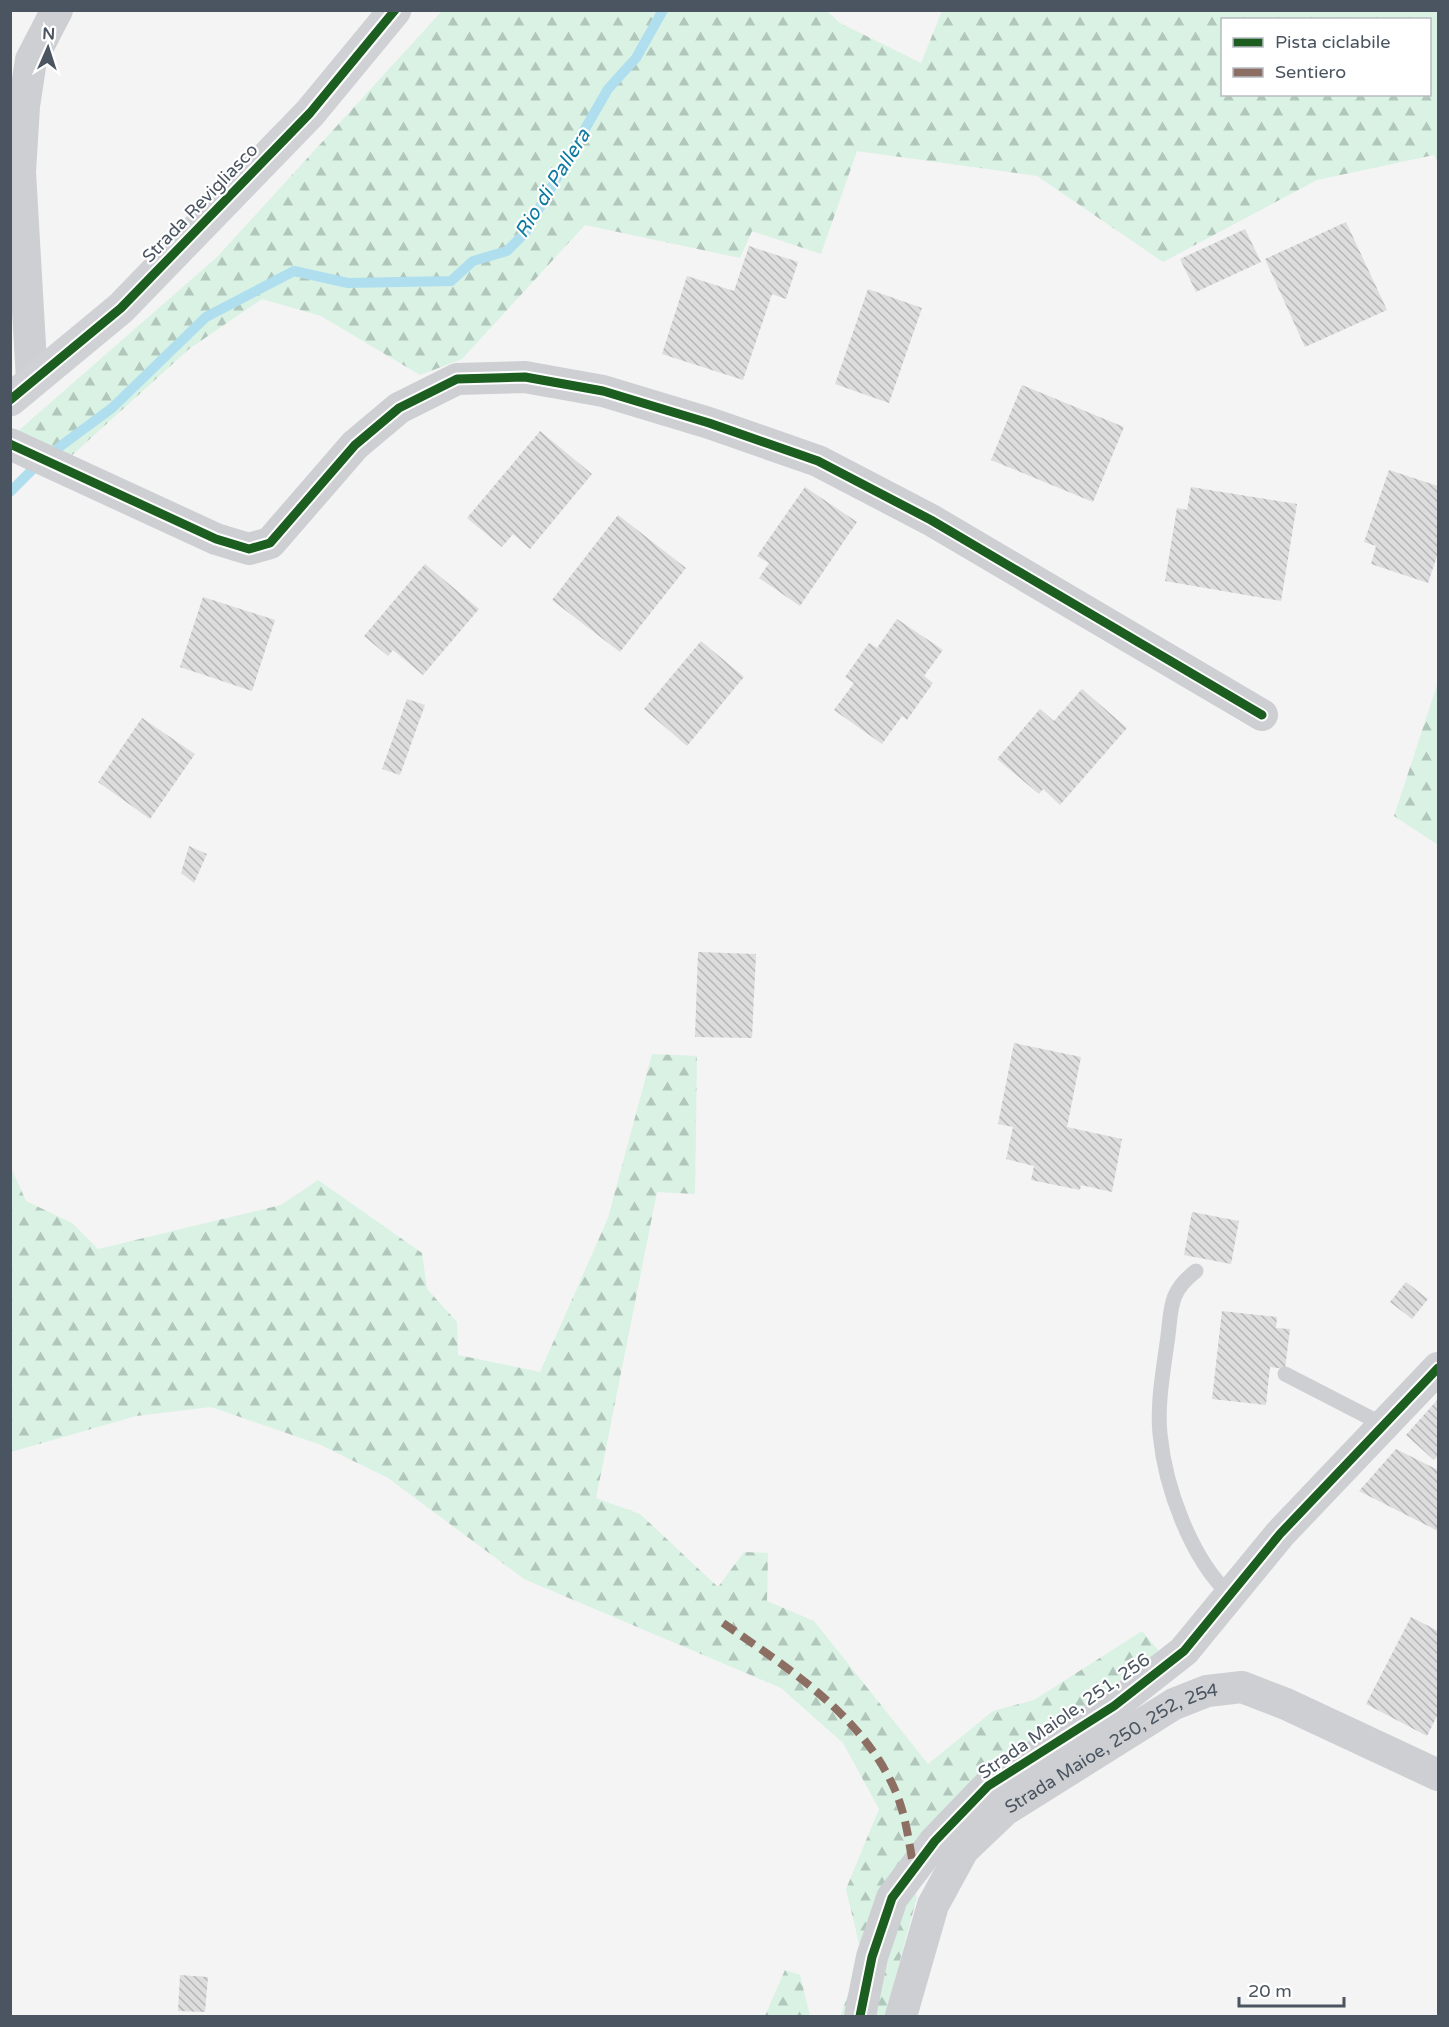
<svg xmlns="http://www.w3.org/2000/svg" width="1449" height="2027" font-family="'Varela Round',sans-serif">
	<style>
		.forest { fill: url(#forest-firs); fill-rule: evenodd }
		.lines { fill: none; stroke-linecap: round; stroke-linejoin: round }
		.stream { stroke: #afdeef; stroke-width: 10 }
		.building { fill: url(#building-back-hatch) }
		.lane { stroke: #cecfd2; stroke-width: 15 }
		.street { stroke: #cecfd2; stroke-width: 32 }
		.secondary { stroke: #cfd1d5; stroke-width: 33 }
		.quiet { stroke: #8d6e63; stroke-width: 8; stroke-dasharray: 15 8; stroke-linecap: butt }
		.cycleway-casing { stroke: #fff; stroke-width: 13 }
		.cycleway { stroke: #1b5e20; stroke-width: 9 }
		.labels { text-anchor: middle; stroke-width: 4.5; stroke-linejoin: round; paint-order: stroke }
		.street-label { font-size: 18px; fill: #4a5561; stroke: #fff }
		.water-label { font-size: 20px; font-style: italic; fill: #0c7aa1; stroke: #fff }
	</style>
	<defs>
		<pattern id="forest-firs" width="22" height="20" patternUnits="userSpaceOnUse" patternTransform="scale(1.5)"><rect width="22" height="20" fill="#d9f2e4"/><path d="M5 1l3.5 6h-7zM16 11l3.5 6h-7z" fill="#b2c7bc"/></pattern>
		<pattern id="building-back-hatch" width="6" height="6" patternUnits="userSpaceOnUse" patternTransform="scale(1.5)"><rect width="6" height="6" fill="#ddddde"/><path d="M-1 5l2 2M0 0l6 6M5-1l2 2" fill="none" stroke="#b5b6b7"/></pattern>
	</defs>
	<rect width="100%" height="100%" fill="#f4f4f4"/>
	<g class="forest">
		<path d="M442,11H827L840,23L921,63L942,11H1438V164L1434,155L1317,180L1163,262L1037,176L857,151L821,254L752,231L740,258L585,225L462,359L420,375L321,316L262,299L189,349L70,457L18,431L217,257ZM1222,20H1430V94H1222Z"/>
		<polygon points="1438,682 1438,845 1394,816"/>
		<polygon points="652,1054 697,1056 695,1194 657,1192 596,1498 640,1514 718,1587 744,1552 768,1553 767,1601 814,1621 928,1764 993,1711 1034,1700 1142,1631 1159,1651 904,1857 917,1897 885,2016 840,2016 862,1956 846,1889 879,1809 843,1743 781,1688 524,1579 388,1478 321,1445 211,1407 136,1416 11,1452 10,1165 26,1201 72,1223 98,1249 281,1205 318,1180 422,1253 427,1289 457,1322 458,1355 540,1372 608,1218"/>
		<polygon points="785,1970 800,1975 810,2016 765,2016"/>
	</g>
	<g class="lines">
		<g class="stream">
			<polyline points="58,448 112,408 206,317 294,271 348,283 451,281 473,261 507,251 525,233 608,89 636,58 663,10"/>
			<polyline points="10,492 31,471"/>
		</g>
	</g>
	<g class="building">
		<polygon points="1346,222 1387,310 1305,347 1265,259"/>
		<polygon points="1245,229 1261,262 1196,292 1180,259"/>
		<polygon points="749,246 798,262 786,299 772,294 743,380 662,354 687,276 734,291"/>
		<polygon points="868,289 922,308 889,403 835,384"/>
		<polygon points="1022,385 1124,427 1093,502 991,460"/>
		<polygon points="540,431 592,474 530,549 513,534 502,547 467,518"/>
		<polygon points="1389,470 1438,486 1438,553 1428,583 1371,564 1376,546 1364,542"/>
		<polygon points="805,487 857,522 800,606 759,578 769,563 757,556"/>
		<polygon points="1191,487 1297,504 1281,601 1165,581 1177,508 1187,510"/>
		<polygon points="618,515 686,568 620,652 552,600"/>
		<polygon points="425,564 479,609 423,675 393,650 388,656 364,636"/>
		<polygon points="203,597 275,620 252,691 180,667"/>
		<polygon points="897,619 943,650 924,676 933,683 907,720 902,716 882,744 834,710 854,683 845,677 869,643 877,648"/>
		<polygon points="701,641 744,677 687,746 644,709"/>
		<polygon points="1082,689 1127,728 1060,805 1043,789 1039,794 997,759 1040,709 1054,721"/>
		<polygon points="407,699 425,705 400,775 382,769"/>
		<polygon points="142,718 195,754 150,819 98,782"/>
		<polygon points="189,846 207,854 194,883 181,873"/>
		<polygon points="698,952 756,954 752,1038 695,1037"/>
		<polygon points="1014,1043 1081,1057 1067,1127 1122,1139 1112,1192 1081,1185 1080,1190 1031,1180 1034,1166 1006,1159 1013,1127 998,1124"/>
		<polygon points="1192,1212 1239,1221 1231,1264 1184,1255"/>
		<polygon points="1406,1282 1428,1299 1412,1319 1390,1302"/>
		<polygon points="1222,1311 1277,1317 1276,1328 1290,1329 1285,1369 1270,1367 1266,1405 1212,1399"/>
		<polygon points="1438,1399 1438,1456 1434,1460 1406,1435"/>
		<polygon points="1396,1449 1438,1470 1438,1531 1359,1491"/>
		<polygon points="1411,1617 1438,1631 1438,1714 1427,1736 1366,1704"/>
		<polygon points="180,1975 208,1977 205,2012 178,2011"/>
	</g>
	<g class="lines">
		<g class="lane">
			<path d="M1196,1271C1167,1293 1172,1310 1167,1343C1163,1372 1157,1405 1160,1434C1165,1487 1191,1559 1230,1595"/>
			<polyline points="1285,1374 1384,1425"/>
		</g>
		<g class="street">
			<polyline points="32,380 20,172 24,106 31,60 57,10"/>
			<polyline points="10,444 216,539 249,549 270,543 355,445 399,408 457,379 525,377 603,391 709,423 818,461 931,520 1262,715"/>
			<polyline points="860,2016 872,1957 892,1898 935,1841 988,1786 1114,1706 1184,1651 1280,1534 1438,1368"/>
			<path id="s1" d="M901,2016L933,1905L963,1850L1005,1810L1174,1704L1207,1691L1242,1687L1286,1704L1438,1775"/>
		</g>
		<polyline class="secondary" points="10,400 121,308 310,113 395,10"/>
		<path class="quiet" d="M723,1623C788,1668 862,1715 895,1790C906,1815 909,1843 914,1870"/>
		<defs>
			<g id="cycleway">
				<polyline points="10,400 121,308 310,113 395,10"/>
				<polyline points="10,444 216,539 249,549 270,543 355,445 399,408 457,379 525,377 603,391 709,423 818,461 931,520 1262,715"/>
				<polyline points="860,2016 872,1957 892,1898 935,1841 988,1786 1114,1706 1184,1651 1280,1534 1438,1368"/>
			</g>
		</defs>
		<use href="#cycleway" class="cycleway-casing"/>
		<use href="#cycleway" class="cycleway"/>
	</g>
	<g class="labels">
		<g class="street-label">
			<text transform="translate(200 203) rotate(-46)" y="6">Strada Revigliasco</text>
			<text transform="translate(1064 1716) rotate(-35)" y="6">Strada Maiole, 251, 256</text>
			<text dy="6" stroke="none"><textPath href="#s1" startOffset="360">Strada Maioe, 250, 252, 254</textPath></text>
		</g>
		<g class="water-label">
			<text transform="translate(552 183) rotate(-58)" y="7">Rio di Pallera</text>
		</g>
	</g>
	<rect width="1449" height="2027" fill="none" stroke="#4a5561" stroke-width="24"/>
	<rect x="1221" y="18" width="210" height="78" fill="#ffffff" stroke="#b7bbc0" stroke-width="1.5"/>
	<rect x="1233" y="38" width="30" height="9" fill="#1b5e20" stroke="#b7bbc0" stroke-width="1.5"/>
	<text x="1275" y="48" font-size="18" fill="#4a5561">Pista ciclabile</text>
	<rect x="1233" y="68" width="30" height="9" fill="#8d6e63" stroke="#b7bbc0" stroke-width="1.5"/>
	<text x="1275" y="78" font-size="18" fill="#4a5561">Sentiero</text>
	<g transform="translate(48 48) rotate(3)" stroke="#ffffff" stroke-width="4.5" paint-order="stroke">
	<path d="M0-4.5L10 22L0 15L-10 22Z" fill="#4a5561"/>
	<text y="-9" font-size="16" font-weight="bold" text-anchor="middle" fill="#4a5561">N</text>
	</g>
	<path d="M1239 1997v9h105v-9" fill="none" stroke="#4a5561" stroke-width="3"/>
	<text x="1248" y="1997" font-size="18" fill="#4a5561" stroke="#ffffff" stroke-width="4.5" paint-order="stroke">20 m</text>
</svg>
